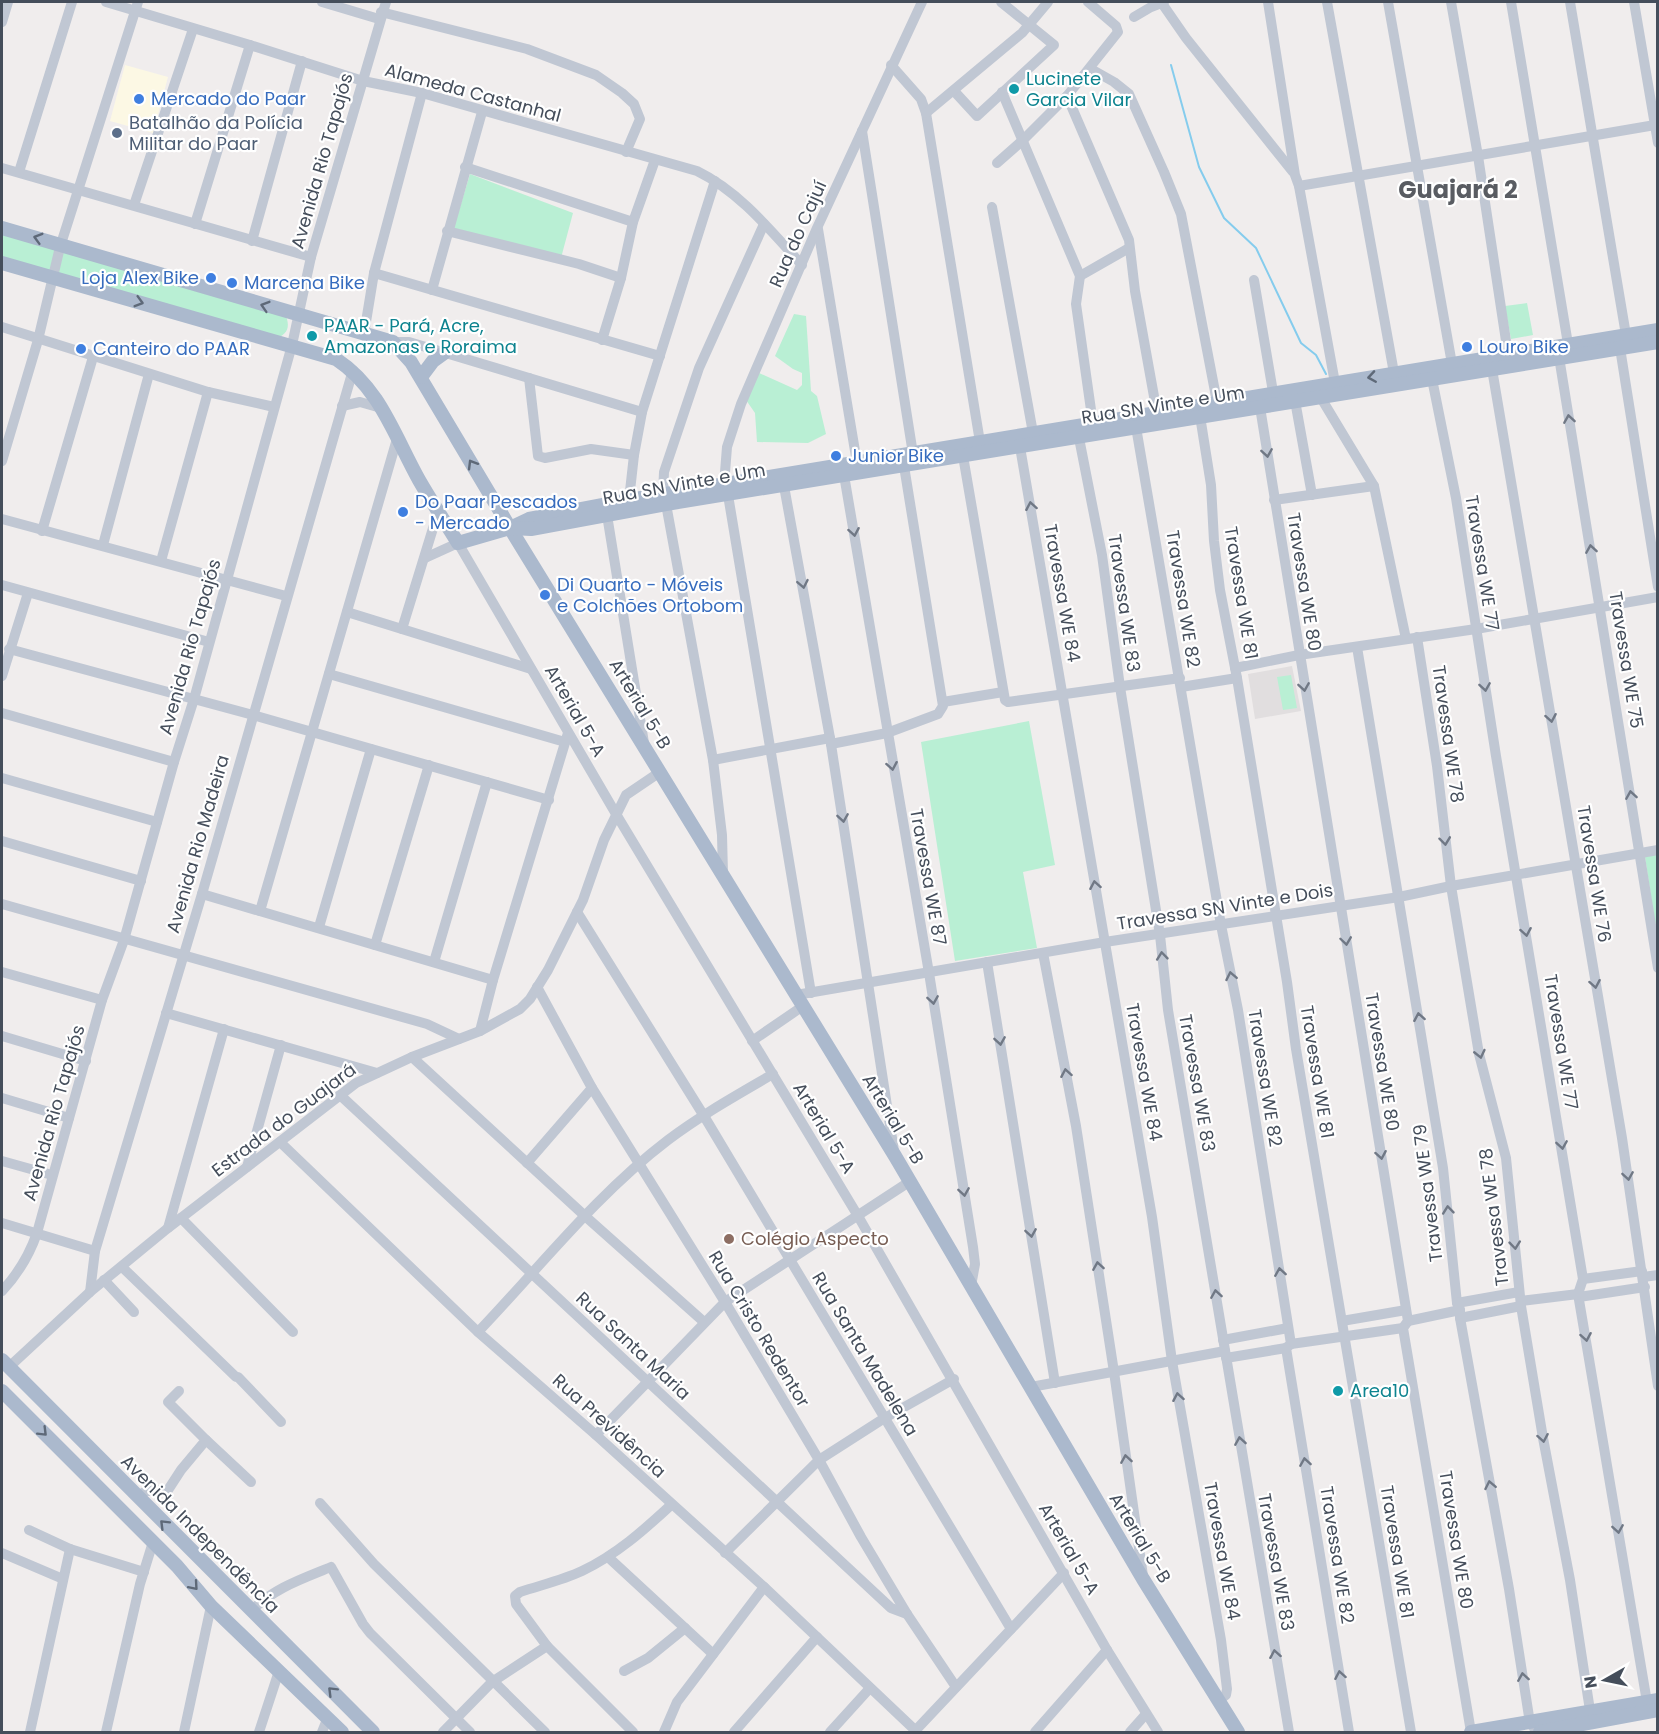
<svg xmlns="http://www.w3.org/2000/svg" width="1659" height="1734" font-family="Poppins,sans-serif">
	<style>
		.commercial { fill: #fcf8e4 }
		.education { fill: #e1dedf }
		.green { fill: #b9efd4 }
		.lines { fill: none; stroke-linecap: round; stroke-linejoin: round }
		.stream { stroke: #85cced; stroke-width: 2 }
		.minor { stroke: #c0c7d3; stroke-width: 10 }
		.major { stroke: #abb9cd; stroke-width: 14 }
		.oneway { stroke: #5e6978 }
		.oneway2 { stroke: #707885 }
		.culture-dot { fill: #0f9aa8; stroke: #fff; stroke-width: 2 }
		.shop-dot { fill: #3f7fe0; stroke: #fff; stroke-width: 2 }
		.service-dot { fill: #5c6f8a; stroke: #fff; stroke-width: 2 }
		.education-dot { fill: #8d6e63; stroke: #fff; stroke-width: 2 }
		.labels { text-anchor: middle; stroke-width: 4.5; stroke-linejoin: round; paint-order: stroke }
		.culture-label { font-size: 18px; fill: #0d838f; stroke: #fff; text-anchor: start }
		.street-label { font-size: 18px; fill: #454e5b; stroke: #fff }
		.shop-label { font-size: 18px; fill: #366cbe; stroke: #fff; text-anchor: start }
		.service-label { font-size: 18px; fill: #4e5e75; stroke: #fff; text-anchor: start }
		.education-label { font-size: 18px; fill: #785e54; stroke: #fff; text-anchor: start }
		.district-label { font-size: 24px; font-weight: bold; fill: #595c62; stroke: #fff }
	</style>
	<rect width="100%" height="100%" fill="#f0eded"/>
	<polygon class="commercial" points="125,65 168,77 153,133 110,121"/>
	<polygon class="education" points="1292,666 1301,711 1255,719 1248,674"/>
	<g class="green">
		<polygon points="470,174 573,213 561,258 453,230"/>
		<path d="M2,228L284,311C291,327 289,333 274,340L2,263Z"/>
		<polygon points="1527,303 1533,335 1511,339 1505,306"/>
		<polygon points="794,314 806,316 811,391 817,396 826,434 808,443 757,442 755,413 746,400 759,373 797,390 802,385 802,373 793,369 775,356"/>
		<polygon points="1291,675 1297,708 1283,710 1277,677"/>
		<polygon points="1029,721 1055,865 1023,872 1037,948 955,961 921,742"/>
		<polygon points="1657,854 1657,935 1645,857"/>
	</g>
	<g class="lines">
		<polyline class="stream" points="1171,65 1199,167 1224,218 1256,248 1301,343 1316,355 1326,374"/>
		<g class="minor">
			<path d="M106,2L250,45L363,81L422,93L697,171C740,192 771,231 802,265"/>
			<polyline points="322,2 379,19"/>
			<polyline points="1161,2 1186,38 1293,172"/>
			<polyline points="1268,2 1295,175 1299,186 1335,383"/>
			<polyline points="1327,2 1394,373"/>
			<polyline points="1388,2 1452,364"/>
			<polyline points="1451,2 1478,156 1508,354"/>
			<polyline points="1511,2 1568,344"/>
			<polyline points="1570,2 1626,335"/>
			<polyline points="1634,2 1658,143"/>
			<polyline points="381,12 527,49 596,75 622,93 634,104 640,119 626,152"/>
			<polyline points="1134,17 1151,7 1164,2"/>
			<polyline points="2,22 8,2"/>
			<polyline points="891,65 921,99 926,113 980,442"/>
			<polyline points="1091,69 1114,82 1129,94 1164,172 1181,214 1217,402"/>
			<polyline points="954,91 977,116 1054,45 1001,2"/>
			<polyline points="1002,92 1080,276 1076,304 1093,424"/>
			<polyline points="1067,96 1129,240 1135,291 1157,413"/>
			<polyline points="926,113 1022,33 1048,2"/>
			<polyline points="862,131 913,454"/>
			<polyline points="997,163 1022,141 1067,96 1118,32 1116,26 1088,2"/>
			<polyline points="465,167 633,222"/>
			<polyline points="2,168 311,257"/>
			<polyline points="19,172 72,2"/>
			<polyline points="1299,186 1655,125"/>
			<polyline points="134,205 193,29"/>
			<polyline points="992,207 1033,433"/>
			<polyline points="195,224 250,45"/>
			<polyline points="818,229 857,463"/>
			<polyline points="447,231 579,264 621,278"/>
			<polyline points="252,241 302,61"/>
			<polyline points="374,273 660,356"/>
			<polyline points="1080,276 1129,248"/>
			<polyline points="1254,280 1273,392"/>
			<polyline points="432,290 482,112"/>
			<polyline points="2,327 208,392 274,407"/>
			<polyline points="364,334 374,273 422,93"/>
			<polyline points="602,340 621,278 633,222 655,160"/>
			<polyline points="393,342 409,342 642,412"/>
			<polyline points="1620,348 1658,587"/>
			<polyline points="1559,357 1658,968"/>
			<polyline points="1492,369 1622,1138 1658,1386"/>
			<polyline points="529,378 538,456 545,458 591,449 634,455"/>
			<polyline points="1432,379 1456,498 1496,756 1583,1279 1578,1294 1648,1708"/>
			<polyline points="1294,395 1312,495"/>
			<polyline points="1321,398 1374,486 1406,639"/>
			<polyline points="1259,401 1408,1321 1403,1328 1471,1732"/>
			<polyline points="342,406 360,402 381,408"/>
			<polyline points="1200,416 1211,485 1214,541 1220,590 1237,678 1287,982 1296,1049 1411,1732"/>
			<polyline points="1136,427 1221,925 1238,1010 1291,1344 1286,1348 1349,1732"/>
			<polyline points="1079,438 1102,555 1120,687 1160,935 1168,1010 1289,1732"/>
			<polyline points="1020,447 1152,1217 1172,1361 1221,1640 1227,1689 1226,1695 1219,1700"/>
			<polyline points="963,456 1005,700 1008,702 1180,678"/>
			<polyline points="2,461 38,340 60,247 138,2"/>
			<polyline points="844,475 929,973 973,1247 975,1264 971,1286"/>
			<polyline points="724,485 727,447 741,404 817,228 922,2"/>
			<polyline points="784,486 830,738 894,1151"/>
			<polyline points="663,494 664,472 699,368 764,224"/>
			<polyline points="728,495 811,993"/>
			<polyline points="629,500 634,455 642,412 715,181"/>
			<polyline points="1274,500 1374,486"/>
			<polyline points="666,504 713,760 722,835 723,874"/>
			<polyline points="607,515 644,743"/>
			<polyline points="2,519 286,596"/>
			<polyline points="42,531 93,357"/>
			<polyline points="103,545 149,374"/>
			<polyline points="425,558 458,543 616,814 858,1216 1107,1650 1158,1732"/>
			<polyline points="161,561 208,392"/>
			<polyline points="2,585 209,642"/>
			<polyline points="347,612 531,669"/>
			<polyline points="402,629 438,512"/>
			<polyline points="1417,637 1437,766 1451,886 1479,1054 1506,1158 1521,1306 1543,1438 1570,1580 1591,1717"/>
			<polyline points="1357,647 1443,1168 1457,1303 1460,1310 1460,1318 1509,1589 1530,1723 1534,1728"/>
			<polyline points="9,649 253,715 549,800"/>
			<polyline points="1235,668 1299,655 1476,629 1658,597"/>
			<polyline points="329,674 565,742"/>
			<polyline points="2,676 28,593"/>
			<polyline points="1181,687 1237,678"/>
			<polyline points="943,702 1003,692"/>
			<polyline points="2,713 174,762"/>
			<polyline points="831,744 887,733 938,714 943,706 904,466"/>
			<polyline points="713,760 830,738"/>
			<polyline points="2,778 157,822"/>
			<polyline points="2,841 141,881"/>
			<polyline points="202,894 493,980"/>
			<polyline points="2,904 427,1024 459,1039"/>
			<polyline points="260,911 397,439"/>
			<polyline points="577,912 704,1116 1011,1629"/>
			<polyline points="319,927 371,749"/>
			<polyline points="375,945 429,765"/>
			<polyline points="1043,953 1076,1126 1114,1372 1143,1576"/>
			<polyline points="434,962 487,782"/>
			<polyline points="987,962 1055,1383"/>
			<polyline points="2,972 102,1000"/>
			<polyline points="537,987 592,1088 725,1302 819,1460 861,1537 907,1614 956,1687"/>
			<polyline points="796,995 1105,942 1399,897 1451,886 1658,850"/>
			<polyline points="166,1013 377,1073"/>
			<polyline points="480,1031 493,980 568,733"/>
			<polyline points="2,1036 86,1061"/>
			<polyline points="752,1041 803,1006"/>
			<polyline points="412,1057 585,1216 704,1322"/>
			<polyline points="340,1095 891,1608 907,1614"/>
			<polyline points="2,1098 69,1118"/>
			<polyline points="280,1142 478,1332 596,1435 764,1587 917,1732"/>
			<polyline points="2,1161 52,1175"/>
			<polyline points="527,1163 592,1088"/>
			<polyline points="247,1167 281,1045"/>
			<polyline points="181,1218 293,1332"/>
			<polyline points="2,1223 95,1251"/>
			<polyline points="168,1228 224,1029"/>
			<polyline points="122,1267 236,1377 238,1377 281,1422"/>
			<polyline points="1643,1277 1658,1275"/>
			<polyline points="1583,1279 1642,1271"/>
			<polyline points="104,1280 134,1312"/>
			<path d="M2,1291C18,1274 29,1256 37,1233L102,1000L124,940L174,762L194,699L292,345L311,257L386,2"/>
			<polyline points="90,1292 95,1251 202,894 353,370"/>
			<polyline points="1579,1297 1645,1287"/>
			<polyline points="1521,1301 1578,1294"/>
			<polyline points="1457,1303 1519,1292"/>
			<polyline points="1460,1318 1521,1306"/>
			<polyline points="1342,1321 1406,1310"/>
			<polyline points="1408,1321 1460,1310"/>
			<path d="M478,1332C540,1267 597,1194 668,1140C701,1115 737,1095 773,1074"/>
			<polyline points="1223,1340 1288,1328"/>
			<polyline points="1291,1344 1403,1328"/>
			<polyline points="1226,1358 1286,1348"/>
			<polyline points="9,1367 90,1292 168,1228 356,1083 412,1057 480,1031 520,1009 530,999 548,970 583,900 604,840 626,795 660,772"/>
			<polyline points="1031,1387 1225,1351"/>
			<polyline points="596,1435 725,1302 909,1182"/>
			<polyline points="206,1440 251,1482"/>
			<polyline points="137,1497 146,1491 168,1490 181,1470 206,1440 168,1402 179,1391"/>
			<polyline points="320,1503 374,1564 545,1732"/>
			<polyline points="29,1530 70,1549 144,1572"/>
			<polyline points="2,1553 63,1579"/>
			<polyline points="725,1553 819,1460 883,1419 954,1379"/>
			<polyline points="608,1557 713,1654"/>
			<path d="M251,1611C274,1588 302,1579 331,1567L363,1624L370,1633L470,1732"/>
			<polyline points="624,1671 648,1658 685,1628"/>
			<polyline points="915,1731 1064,1573"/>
			<polyline points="30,1732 70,1549"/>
			<polyline points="106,1732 140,1584 153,1542"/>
			<polyline points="184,1732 211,1606"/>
			<polyline points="259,1732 279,1671"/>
			<polyline points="322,1732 328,1717"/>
			<polyline points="443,1732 492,1682 547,1646"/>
			<path d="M633,1732L547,1646L516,1604L515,1596L520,1592C541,1585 563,1580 582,1571C616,1555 644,1530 671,1505"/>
			<polyline points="664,1732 677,1702 764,1587"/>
			<polyline points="734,1732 817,1637"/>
			<polyline points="830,1732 870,1688"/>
			<polyline points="1035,1732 1107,1650"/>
			<polyline points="1130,1732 1146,1714"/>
		</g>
		<g class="major">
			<polyline points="2,228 393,342 411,362 510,528 895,1156 1143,1579 1238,1732"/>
			<path d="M2,263L336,359C380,388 394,435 419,480C431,501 445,522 458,543L510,528L529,519L629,500L1658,330"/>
			<polyline points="421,377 433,361 444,353"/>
			<polyline points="512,528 531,529 666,504 1658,342"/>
			<polyline points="2,1360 373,1732"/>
			<polyline points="2,1391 177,1566 211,1606 342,1732"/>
			<polyline points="1471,1732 1658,1700"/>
			<polyline points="1540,1732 1658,1710"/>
		</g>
	</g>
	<defs><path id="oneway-chevron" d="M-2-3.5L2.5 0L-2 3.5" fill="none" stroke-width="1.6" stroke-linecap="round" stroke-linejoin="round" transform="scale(1.5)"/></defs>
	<g class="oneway">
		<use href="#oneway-chevron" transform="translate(38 238) rotate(-164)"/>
		<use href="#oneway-chevron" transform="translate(139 302) rotate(16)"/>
		<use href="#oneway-chevron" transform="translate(265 306) rotate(-163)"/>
		<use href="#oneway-chevron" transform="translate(1372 377) rotate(171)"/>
		<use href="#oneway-chevron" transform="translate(472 464) rotate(-121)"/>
		<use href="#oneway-chevron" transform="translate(43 1432) rotate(45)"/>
		<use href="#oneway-chevron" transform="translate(164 1524) rotate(-135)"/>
		<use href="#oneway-chevron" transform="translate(194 1586) rotate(49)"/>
		<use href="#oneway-chevron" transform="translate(332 1691) rotate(-135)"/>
	</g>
	<g class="oneway2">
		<use href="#oneway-chevron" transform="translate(1569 419) rotate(-99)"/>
		<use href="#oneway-chevron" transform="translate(1267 453) rotate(81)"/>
		<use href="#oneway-chevron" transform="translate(1031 506) rotate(-100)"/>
		<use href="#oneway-chevron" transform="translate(854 532) rotate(80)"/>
		<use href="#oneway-chevron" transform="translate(1591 549) rotate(-99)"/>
		<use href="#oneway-chevron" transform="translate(803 584) rotate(79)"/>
		<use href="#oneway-chevron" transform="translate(1304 687) rotate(81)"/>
		<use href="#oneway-chevron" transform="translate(1485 687) rotate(81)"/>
		<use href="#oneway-chevron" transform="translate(1551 718) rotate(80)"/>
		<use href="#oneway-chevron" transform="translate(892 766) rotate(80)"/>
		<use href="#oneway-chevron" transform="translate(1631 795) rotate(-99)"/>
		<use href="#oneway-chevron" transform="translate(843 818) rotate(81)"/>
		<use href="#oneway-chevron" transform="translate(1445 841) rotate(83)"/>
		<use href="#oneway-chevron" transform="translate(1095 885) rotate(-100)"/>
		<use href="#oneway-chevron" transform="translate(1526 932) rotate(80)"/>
		<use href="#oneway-chevron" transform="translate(1346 941) rotate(82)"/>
		<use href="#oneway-chevron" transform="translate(1162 956) rotate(-96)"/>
		<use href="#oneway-chevron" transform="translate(1231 976) rotate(-101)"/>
		<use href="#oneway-chevron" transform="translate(1595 984) rotate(80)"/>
		<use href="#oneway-chevron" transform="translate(933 1000) rotate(81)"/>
		<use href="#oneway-chevron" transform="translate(1419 1017) rotate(-100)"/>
		<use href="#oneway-chevron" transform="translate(1000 1041) rotate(81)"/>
		<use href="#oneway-chevron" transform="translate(1480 1054) rotate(77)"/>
		<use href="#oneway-chevron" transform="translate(1066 1073) rotate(-100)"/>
		<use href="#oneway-chevron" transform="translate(1562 1145) rotate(81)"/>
		<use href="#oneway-chevron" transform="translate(1381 1155) rotate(80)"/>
		<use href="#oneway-chevron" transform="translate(1628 1176) rotate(81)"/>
		<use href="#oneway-chevron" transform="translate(964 1192) rotate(81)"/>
		<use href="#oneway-chevron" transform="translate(1448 1210) rotate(-96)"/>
		<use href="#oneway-chevron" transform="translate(1031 1233) rotate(81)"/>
		<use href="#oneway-chevron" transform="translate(1515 1245) rotate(84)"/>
		<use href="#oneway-chevron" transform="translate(1098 1266) rotate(-99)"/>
		<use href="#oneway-chevron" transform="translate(1280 1272) rotate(-99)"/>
		<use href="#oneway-chevron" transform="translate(1216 1294) rotate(-99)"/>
		<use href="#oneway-chevron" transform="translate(1586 1337) rotate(80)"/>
		<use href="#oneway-chevron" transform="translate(1178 1397) rotate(-100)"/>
		<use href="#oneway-chevron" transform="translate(1543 1438) rotate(80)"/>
		<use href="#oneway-chevron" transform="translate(1240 1441) rotate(-99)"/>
		<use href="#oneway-chevron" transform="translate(1126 1459) rotate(-99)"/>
		<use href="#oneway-chevron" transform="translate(1305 1462) rotate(-99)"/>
		<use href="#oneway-chevron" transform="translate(1490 1485) rotate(-101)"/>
		<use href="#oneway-chevron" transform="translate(1618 1529) rotate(81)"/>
		<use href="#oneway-chevron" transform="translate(1275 1654) rotate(-100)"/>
		<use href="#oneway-chevron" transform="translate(1340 1675) rotate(-100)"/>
		<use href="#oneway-chevron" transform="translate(1523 1677) rotate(-99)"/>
	</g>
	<g class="culture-dot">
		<circle cx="1014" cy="89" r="6"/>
		<circle cx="312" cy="336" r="6"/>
		<circle cx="1338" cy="1391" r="6"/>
	</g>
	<g class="shop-dot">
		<circle cx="139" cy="99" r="6"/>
		<circle cx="211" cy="278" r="6"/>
		<circle cx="232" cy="283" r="6"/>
		<circle cx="1467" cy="347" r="6"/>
		<circle cx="81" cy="349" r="6"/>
		<circle cx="836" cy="456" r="6"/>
		<circle cx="403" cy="512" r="6"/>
		<circle cx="545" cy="595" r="6"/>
	</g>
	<circle class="service-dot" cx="117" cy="133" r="6"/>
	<circle class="education-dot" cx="729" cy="1239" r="6"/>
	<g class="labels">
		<g class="culture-label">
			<text x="1026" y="85">Lucinete<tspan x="1026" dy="21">Garcia Vilar</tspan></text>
			<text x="324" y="332">PAAR - Pará, Acre,<tspan x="324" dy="21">Amazonas e Roraima</tspan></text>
			<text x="1350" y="1397">Area10</text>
		</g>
		<g class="street-label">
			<text transform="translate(473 93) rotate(15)" y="6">Alameda Castanhal</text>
			<text transform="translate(322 161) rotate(-74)" y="6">Avenida Rio Tapajós</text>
			<text transform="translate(798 234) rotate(-66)" y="6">Rua do Cajuí</text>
			<text transform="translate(1163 405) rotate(-9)" y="6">Rua SN Vinte e Um</text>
			<text transform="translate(684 484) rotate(-10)" y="6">Rua SN Vinte e Um</text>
			<text transform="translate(1482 563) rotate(81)" y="6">Travessa WE 77</text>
			<text transform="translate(1304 582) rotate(81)" y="6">Travessa WE 80</text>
			<text transform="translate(1062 593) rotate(80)" y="6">Travessa WE 84</text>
			<text transform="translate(1241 593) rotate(81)" y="6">Travessa WE 81</text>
			<text transform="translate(1183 599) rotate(81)" y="6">Travessa WE 82</text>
			<text transform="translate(1124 603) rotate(82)" y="6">Travessa WE 83</text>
			<text transform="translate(190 647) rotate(-74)" y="6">Avenida Rio Tapajós</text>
			<text transform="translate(1626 660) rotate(81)" y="6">Travessa WE 75</text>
			<text transform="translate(640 704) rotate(59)" y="6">Arterial 5-B</text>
			<text transform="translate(575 711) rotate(60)" y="6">Arterial 5-A</text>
			<text transform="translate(1448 734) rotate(82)" y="6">Travessa WE 78</text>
			<text transform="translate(198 844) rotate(-74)" y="6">Avenida Rio Madeira</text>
			<text transform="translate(1594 874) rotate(81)" y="6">Travessa WE 76</text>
			<text transform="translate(928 877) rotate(80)" y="6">Travessa WE 87</text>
			<text transform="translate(1225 907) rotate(-9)" y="6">Travessa SN Vinte e Dois</text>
			<text transform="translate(1561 1042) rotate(81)" y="6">Travessa WE 77</text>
			<text transform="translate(1382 1062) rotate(81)" y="6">Travessa WE 80</text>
			<text transform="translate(1144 1072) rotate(80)" y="6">Travessa WE 84</text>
			<text transform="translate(1317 1072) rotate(81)" y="6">Travessa WE 81</text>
			<text transform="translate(1265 1078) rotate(81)" y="6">Travessa WE 82</text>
			<text transform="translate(1197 1083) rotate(80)" y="6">Travessa WE 83</text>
			<text transform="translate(54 1113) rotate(-74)" y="6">Avenida Rio Tapajós</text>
			<text transform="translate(893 1119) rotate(59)" y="6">Arterial 5-B</text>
			<text transform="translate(284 1120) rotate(-37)" y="6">Estrada do Guajará</text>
			<text transform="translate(824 1128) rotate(59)" y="6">Arterial 5-A</text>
			<text transform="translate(1428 1193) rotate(-97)" y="6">Travessa WE 79</text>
			<text transform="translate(1494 1217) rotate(-97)" y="6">Travessa WE 78</text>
			<text transform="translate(759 1329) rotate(59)" y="6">Rua Cristo Redentor</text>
			<text transform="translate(633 1346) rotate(43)" y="6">Rua Santa Maria</text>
			<text transform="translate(865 1354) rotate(59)" y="6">Rua Santa Madelena</text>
			<text transform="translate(609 1426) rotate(42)" y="6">Rua Previdência</text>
			<text transform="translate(200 1534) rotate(45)" y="6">Avenida Independência</text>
			<text transform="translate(1140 1538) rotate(59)" y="6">Arterial 5-B</text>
			<text transform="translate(1456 1540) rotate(81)" y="6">Travessa WE 80</text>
			<text transform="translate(1069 1549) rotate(60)" y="6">Arterial 5-A</text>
			<text transform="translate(1222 1551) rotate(80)" y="6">Travessa WE 84</text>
			<text transform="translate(1397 1552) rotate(81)" y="6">Travessa WE 81</text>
			<text transform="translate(1337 1555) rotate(81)" y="6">Travessa WE 82</text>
			<text transform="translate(1276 1562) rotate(80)" y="6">Travessa WE 83</text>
		</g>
		<g class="shop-label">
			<text x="151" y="105">Mercado do Paar</text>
			<text x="199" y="284" text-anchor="end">Loja Alex Bike</text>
			<text x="244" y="289">Marcena Bike</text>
			<text x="1479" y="353">Louro Bike</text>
			<text x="93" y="355">Canteiro do PAAR</text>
			<text x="848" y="462">Junior Bike</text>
			<text x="415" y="508">Do Paar Pescados<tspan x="415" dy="21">- Mercado</tspan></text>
			<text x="557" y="591">Di Quarto - Móveis<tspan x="557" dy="21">e Colchões Ortobom</tspan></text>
		</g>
		<g class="service-label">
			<text x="129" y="129">Batalhão da Polícia<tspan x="129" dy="21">Militar do Paar</tspan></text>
		</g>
		<g class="education-label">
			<text x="741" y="1245">Colégio Aspecto</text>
		</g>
		<g class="district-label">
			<text x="1458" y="198">Guajará 2</text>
		</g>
	</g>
	<rect width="1659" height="1734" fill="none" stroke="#454e5b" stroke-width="6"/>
	<g transform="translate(1605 1680) rotate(261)" stroke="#ffffff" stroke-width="4.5" paint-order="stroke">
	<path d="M0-4.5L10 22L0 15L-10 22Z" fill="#454e5b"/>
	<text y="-9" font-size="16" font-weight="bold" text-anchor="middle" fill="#454e5b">N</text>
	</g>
</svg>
